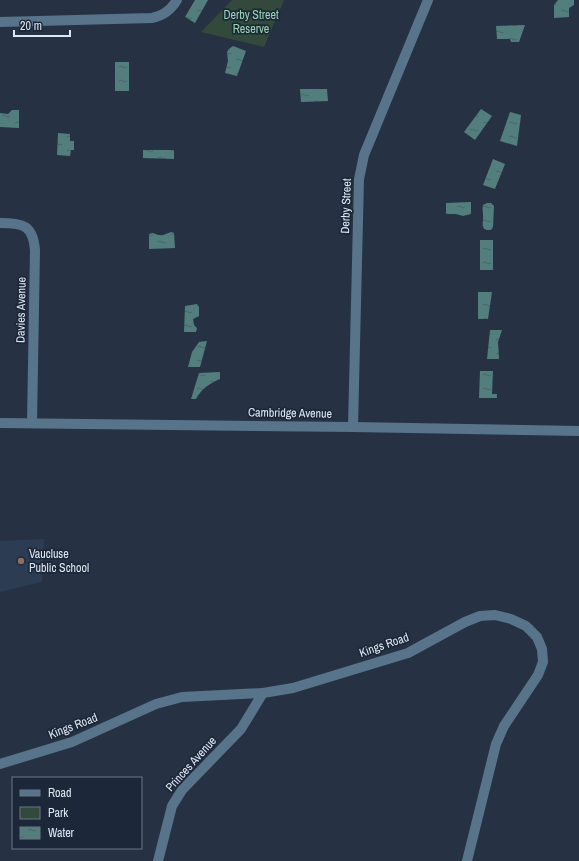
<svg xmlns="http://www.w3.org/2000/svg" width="579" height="861" font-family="'Archivo Narrow',sans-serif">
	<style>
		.built { fill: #2c3c52 }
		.park { fill: #32493b }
		.water { fill: url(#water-ripples) }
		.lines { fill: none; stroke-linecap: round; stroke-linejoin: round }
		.minor { stroke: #58748b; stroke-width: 10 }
		.education-dot { fill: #8d6e63; stroke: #1c2839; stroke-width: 1.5 }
		.labels { text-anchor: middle; stroke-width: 3.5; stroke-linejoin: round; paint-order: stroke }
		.park-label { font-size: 12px; fill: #9bd5b1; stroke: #1c2839 }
		.street-label { font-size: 12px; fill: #dfe7f3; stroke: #1c2839 }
		.poi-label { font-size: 12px; fill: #dfe7f3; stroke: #1c2839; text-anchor: start }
	</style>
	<defs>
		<pattern id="water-ripples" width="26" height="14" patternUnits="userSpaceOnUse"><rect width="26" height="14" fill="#537e7e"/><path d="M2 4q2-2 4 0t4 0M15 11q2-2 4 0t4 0" fill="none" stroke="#4c6466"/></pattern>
	</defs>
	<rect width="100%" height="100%" fill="#263244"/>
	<polygon class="built" points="44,539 42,582 0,592 0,541"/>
	<polygon class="park" points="232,0 284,0 264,47 201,32"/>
	<g class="water">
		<polygon points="195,0 208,0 195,23 185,17"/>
		<polygon points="558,0 574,0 574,5 569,8 569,17 554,18 554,5"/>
		<polygon points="525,25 519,42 511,42 510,39 497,39 496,26"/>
		<polygon points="233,46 246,51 237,76 225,73 228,61 227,52 229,49"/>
		<rect x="115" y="62" width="14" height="29"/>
		<polygon points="300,89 327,89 328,101 301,102"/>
		<polygon points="481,109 492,116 475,140 464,132"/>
		<polygon points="12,110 19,110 19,128 0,127 0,113 8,114"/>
		<polygon points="510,112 521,115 517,146 500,141"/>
		<polygon points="58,133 70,134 70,141 74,141 74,150 71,150 70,156 57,155"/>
		<polygon points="143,150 174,150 174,159 143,158"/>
		<polygon points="493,159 505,164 495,189 483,185"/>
		<polygon points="471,202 471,214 463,216 456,214 446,214 446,203"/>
		<path d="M487,203H491L494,206L493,227L491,230C479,231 484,222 483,215C483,211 482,209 483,205Z"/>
		<path d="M171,232L174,233L175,248L149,249V234L153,233C162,237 163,235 171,232Z"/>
		<rect x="480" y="240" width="13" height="30"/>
		<polygon points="478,292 492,292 488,319 478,319"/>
		<polygon points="197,304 199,307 199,316 193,319 194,325 197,328 196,332 184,332 185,306"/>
		<polygon points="490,330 502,330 498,342 499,359 487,359"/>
		<polygon points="207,341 200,367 188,367 192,352 199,342"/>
		<polygon points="480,371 493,371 492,394 497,394 497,398 479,398"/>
		<path d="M220,372V379C209,384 202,388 196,399H191L199,373Z"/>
	</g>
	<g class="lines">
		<g class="minor">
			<path d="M0,22L152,18C163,16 171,10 177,0"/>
			<path d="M0,223C23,223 33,225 35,250L32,423"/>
			<polyline points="0,423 353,427 579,431"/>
			<polyline points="353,427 359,179 364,155 428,0"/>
			<polyline points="0,764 72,742 156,704 182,697 263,693 293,688 408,653 465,622 480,616 495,615 511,619 526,626 537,637 542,649 543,662 538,675 504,726 496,744 467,861"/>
			<polyline points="158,861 172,806 182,790 241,729 263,693"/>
		</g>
	</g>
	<circle class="education-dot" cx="21" cy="561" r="4"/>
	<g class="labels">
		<g class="park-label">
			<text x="251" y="19">Derby Street<tspan x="251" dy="14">Reserve</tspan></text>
		</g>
		<g class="street-label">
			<text transform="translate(346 206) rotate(-88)" y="4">Derby Street</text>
			<text transform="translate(21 310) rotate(-89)" y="4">Davies Avenue</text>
			<text transform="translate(290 413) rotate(1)" y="4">Cambridge Avenue</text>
			<text transform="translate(384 645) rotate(-19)" y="4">Kings Road</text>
			<text transform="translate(73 726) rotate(-21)" y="4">Kings Road</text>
			<text transform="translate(191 764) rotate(-48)" y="4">Princes Avenue</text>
		</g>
		<g class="poi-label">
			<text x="29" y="558">Vaucluse<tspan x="29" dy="14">Public School</tspan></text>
		</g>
	</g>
	<rect x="12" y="777" width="130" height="72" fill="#1c2839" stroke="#6a7483"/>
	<rect x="20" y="790" width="20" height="6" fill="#58748b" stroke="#6a7483"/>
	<text x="48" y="797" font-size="12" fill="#dfe7f3">Road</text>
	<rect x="20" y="807" width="20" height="12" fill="#32493b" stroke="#6a7483"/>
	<text x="48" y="817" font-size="12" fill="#dfe7f3">Park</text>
	<rect x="20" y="827" width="20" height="12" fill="url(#water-ripples)" stroke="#6a7483"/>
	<text x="48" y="837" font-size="12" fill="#dfe7f3">Water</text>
	<path d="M14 30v6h56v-6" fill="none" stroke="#dfe7f3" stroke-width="2"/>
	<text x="20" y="30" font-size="12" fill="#dfe7f3" stroke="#1c2839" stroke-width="3" paint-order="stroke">20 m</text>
</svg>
